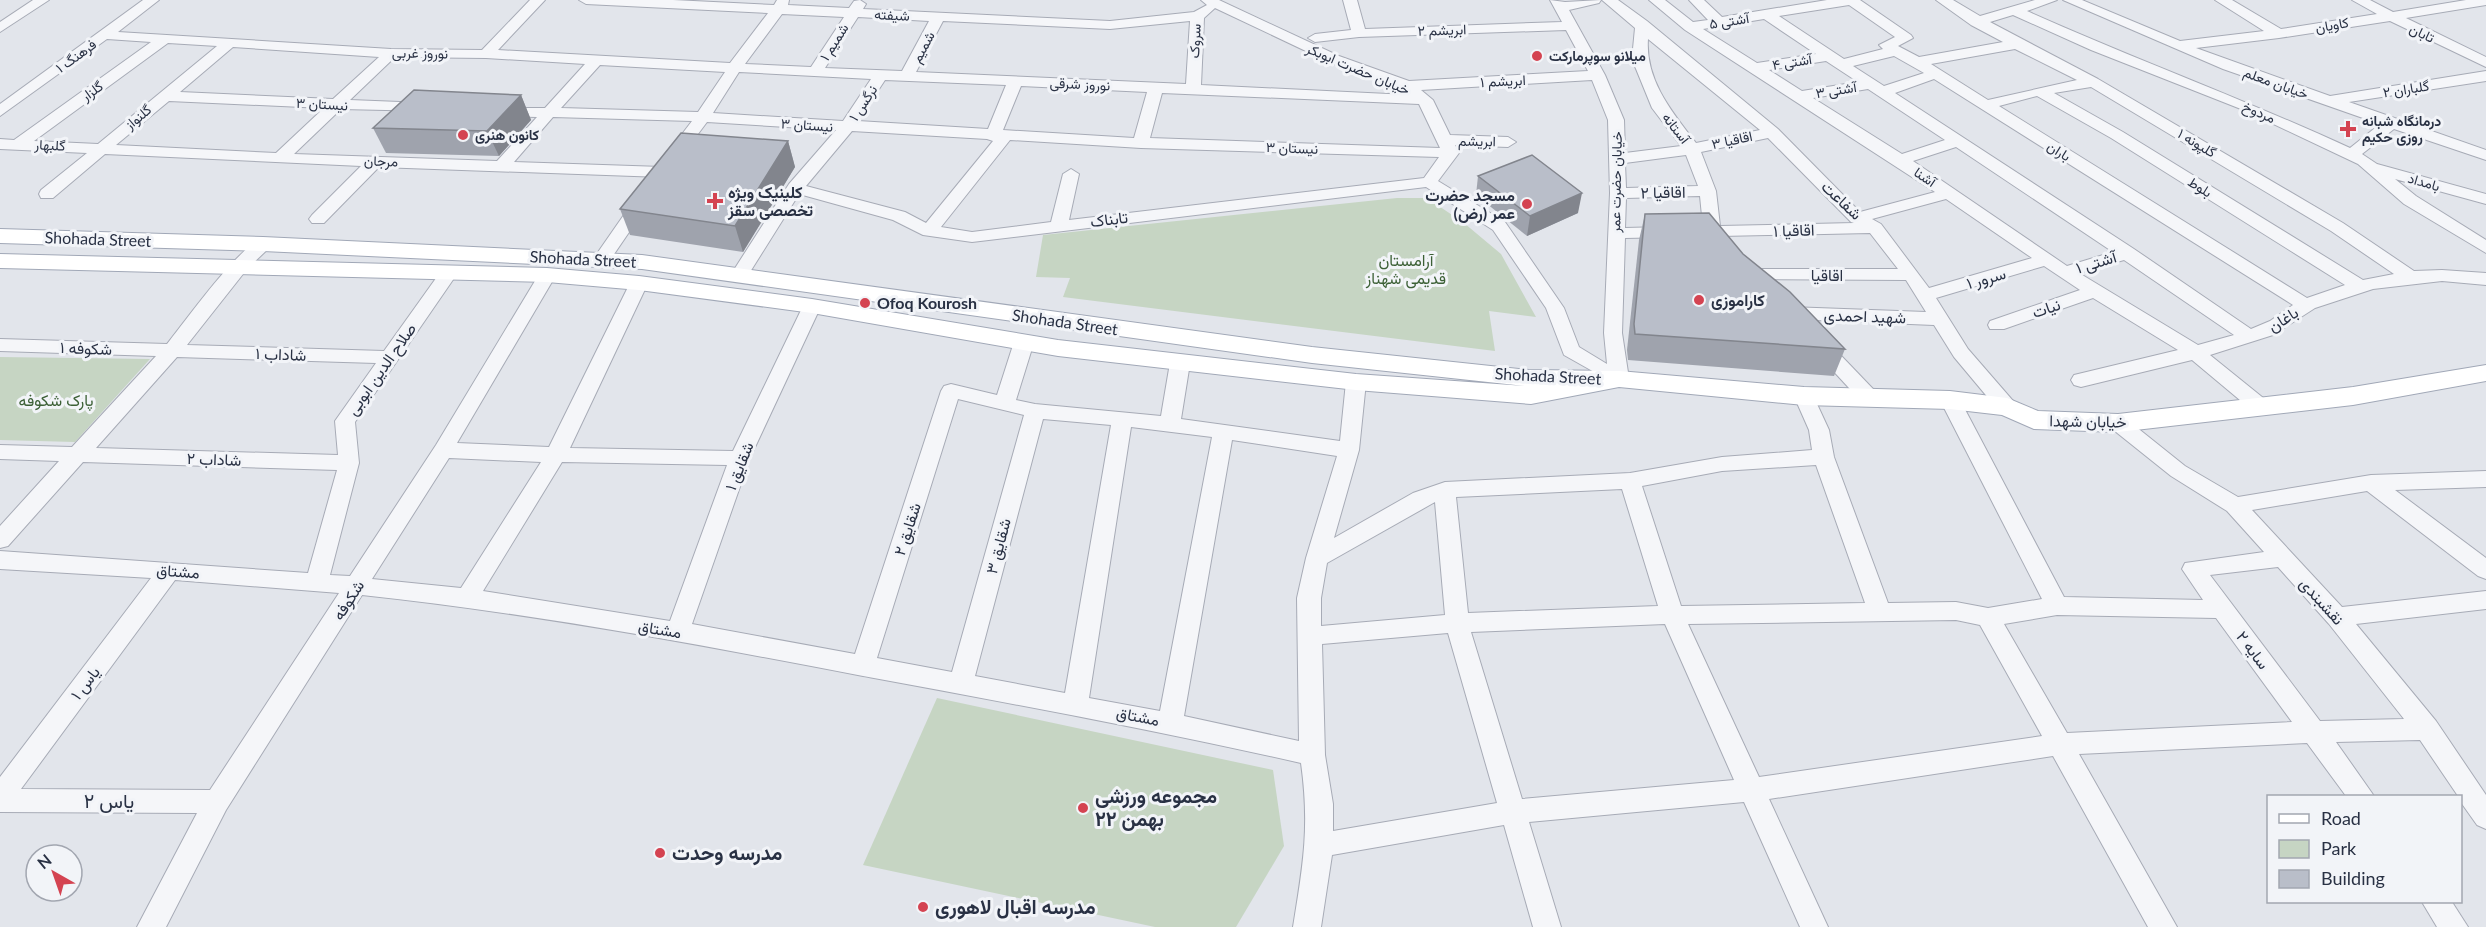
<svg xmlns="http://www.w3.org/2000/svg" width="2486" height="927" font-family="Lato,Vazirmatn,sans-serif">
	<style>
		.green { fill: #c6d5c3 }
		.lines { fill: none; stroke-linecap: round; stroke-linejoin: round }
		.minor-casing { stroke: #a7abb6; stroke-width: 2 }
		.major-casing { stroke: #a1a8b7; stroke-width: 2 }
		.minor { fill: #f5f6f9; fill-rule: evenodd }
		.major { fill: #fff; fill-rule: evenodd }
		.wall { fill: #9fa3ad }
		.shaded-wall { fill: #82858d }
		.building { fill: #b9bec9; stroke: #82858d; stroke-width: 1.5 }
		.poi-dot { fill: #d44351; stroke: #f2f4f8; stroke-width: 2 }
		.labels { text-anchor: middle; stroke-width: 6; stroke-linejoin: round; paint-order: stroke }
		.far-street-label { font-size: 14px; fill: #293144; stroke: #f2f4f8 }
		.far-poi-label { font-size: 14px; font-weight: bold; fill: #293144; stroke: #f2f4f8; text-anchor: start }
		.poi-label { font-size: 16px; font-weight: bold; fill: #293144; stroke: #f2f4f8; text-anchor: start }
		.street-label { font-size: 16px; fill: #293144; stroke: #f2f4f8 }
		.park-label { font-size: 16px; fill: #3c6036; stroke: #f2f4f8 }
		.near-poi-label { font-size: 20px; font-weight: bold; fill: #293144; stroke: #f2f4f8; text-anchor: start }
		.near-street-label { font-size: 20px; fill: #293144; stroke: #f2f4f8 }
	</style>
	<rect width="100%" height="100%" fill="#e2e5eb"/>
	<g class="green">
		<polygon points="1397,198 1427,198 1464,223 1501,254 1536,317 1489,311 1495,351 1063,297 1070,278 1036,277 1043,235"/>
		<polygon points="0,357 150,359 75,442 0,440"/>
		<polygon points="937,698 1273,770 1284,846 1236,927 1155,927 863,865"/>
	</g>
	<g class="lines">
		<defs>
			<g id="minor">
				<polygon points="33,0 49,0 0,32 0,22"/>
				<path d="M143,0H159L118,32L391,49L482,50L530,0H545L498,50L730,63L768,13L586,4L579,0H673L774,5L777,0H789L788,5L849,8L854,1L860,0L866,4L863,9L1110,21L1194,12L1207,5L1201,0H1219L1339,56L1409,81L1588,71L1566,30L1359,37L1315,42L1308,38L1315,34L1351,30L1343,0H1357L1365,29L1562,22L1550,0L1565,2L1601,0L1599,3L1569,10L1605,75L1624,120L1625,153L1681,146L1652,108L1632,59L1635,28L1602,0H1618L1647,21L1778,129L1860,212L1935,192L1685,30L1649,0H1665L1693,22L1708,20L1689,0H1704L1722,17L1827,0H1860L1911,35L1913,38L1898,46L1919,57L2003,42L1971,25L1936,0H1953L1980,16L2035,0H2057L2027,11C2134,59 2244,99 2350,148L2380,124L2223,69L2063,0H2082L2180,41L2264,31L2215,0H2232L2281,29L2377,14L2352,0H2370L2393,12L2466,0H2486V5L2406,18L2486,57V67L2390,21L2279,38L2196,48L2330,96L2486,71V81L2349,102L2486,150V160L2394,129L2362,154L2377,164L2486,194V204L2395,179L2416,196L2486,240V253L2404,204L2358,164L2246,111L2091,50L2013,15L1990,22L2098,79L2343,223L2414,271L2442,270L2486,273V285L2442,281L2373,289L2315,308L2273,335L2210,355L2267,401L2270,406L2267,411H2253L2192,360L2081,387L2074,385L2071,380L2074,375L2178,350L2093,298L2004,329H1990L1988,325L1990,321L2080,290L2044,266L1936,298L1968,349L2014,402L2017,407L2014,412H2000L1954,357L1934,325L1789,319L1780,313L1789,307L1926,312L1906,280L1742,279L1733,274L1742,269H1898L1870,233L1625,238L1622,333L1629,379L1626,384L1619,386L1564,355L1546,308L1493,230L1426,187L972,242L923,235L893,220L799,194L745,280L739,282L730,276L789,184L836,130L707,122L680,158L674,160L666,155L692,121L553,117L514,162L662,167L670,172L662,177L379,167L324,223H312L309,219L312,215L361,166L105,154L53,198H41L39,194L41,190L87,153L0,149V139L14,140L151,42L107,39L0,116V104ZM1849,5L1895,37L1879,45L1883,49L1844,59L1779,16ZM1215,8L1329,62L1402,89L1409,95L1201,85L1204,18ZM782,14L844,17L811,67L745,64ZM858,17L929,21L902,71L825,68ZM1764,19L1816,54L1757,63L1703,29ZM943,21L1110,29L1190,21L1186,84L916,72ZM1648,39L1760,130L1696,143C1672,112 1645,80 1648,39ZM168,43L217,46L98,144L34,141ZM233,47L379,57L333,99L180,92ZM2015,49L2077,80L1988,100L1931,64ZM1894,56L1924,73L1884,86L1853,66ZM395,57L486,58L585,64L545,108H496L493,111L501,116L537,117L497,161L294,154L341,109L430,111L433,108L430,105L425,103L350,100ZM1826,61L1858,82L1802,91L1769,70ZM600,65L725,72L698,112L561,108ZM739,72L871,79L843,121L713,113ZM1934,79L2293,305L2270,321L2251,329L2134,249L1895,93ZM885,80L1006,85L988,129L858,121ZM1592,80L1608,120L1610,193L1604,333L1607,364L1579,347L1564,308L1505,222L1438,181L1459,153L1455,145L1508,147L1516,142L1508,137L1450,135L1433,100L1421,90ZM1021,86L1147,92L1134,138L1003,130ZM2091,87L2331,231L2394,274L2363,280L2123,132L2054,93ZM1868,89L1877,95L1945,140L1902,154L1813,98ZM1162,93L1419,104L1440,148L1150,138ZM2037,96L2111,138L2345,285L2307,298L1999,106ZM169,101L324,108L276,153L116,145ZM852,131L987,139L993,141L926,223L905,212L806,186ZM1768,138L1851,222L1854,223L1720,226L1716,191L1701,152ZM1010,140L1141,148L1439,157L1424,178L1069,220L1079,174L1071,169L1063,174L1051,222L972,232L941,227ZM1956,147L2113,252L2067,266L1913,161ZM1686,155L1698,186L1626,188L1625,163ZM1700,196L1703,226L1625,228L1626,198ZM1946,199L2032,258L1929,288L1881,224L1872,219ZM2124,260L2234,335L2198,345L2079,273Z"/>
				<polygon points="643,195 651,200 608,263 596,263 593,259 596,255 637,196"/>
				<path d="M263,239L269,240L272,244L269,248L247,269L187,345L384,351L444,267H456L459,271L355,422L359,463L330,575L350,576L436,445L541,271H553L556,275L457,443L549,447L630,283L639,277L648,283L570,448L733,451L803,306L805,302H819L821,306L750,458L692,624L855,654L941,391L944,386L951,384L997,395L1014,342L1017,338H1031L1034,342L1016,400L1035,404L1161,416L1170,363L1173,358H1187L1190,363L1181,419L1340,441L1346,382L1349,377H1363L1366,382L1359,450L1334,538L1413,493L1445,482L1630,473L1722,457L1812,450L1809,430L1794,396L1797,391H1811L1829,430L1834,457L1888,603L1956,602L1988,608L2042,599L1940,400L1943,395H1957L1960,400L2064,597L2203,600L2182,569L2185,563L2264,552L2227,511L2171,476L2111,428L2108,423L2111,418H2125L2185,466L2238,497L2371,475L2486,471V487L2395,490L2486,558V579L2478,576L2367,491L2252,510L2342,607L2486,591V609L2356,624L2436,721L2486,795V829L2477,825L2460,801V796H2458L2420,740L2336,742L2374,796H2346L2307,743L2079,754L2177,927H2148L2053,756L1769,799L1828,927H1800L1744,802L1529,822L1561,927H1533L1504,825L1332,855L1321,927H1293C1303,865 1310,827 1301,763C1156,730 1009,703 863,676C697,644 531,613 362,595L226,810L166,927H137L197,813L0,812V777L151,578L0,569V551L308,573L337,470L83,462L8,546L0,548V526L59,461L0,459V445L72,447L156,356L0,351V339L167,344C184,323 240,244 263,239ZM177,357L376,363L335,421L338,455L96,448ZM958,399L1024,415L952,672L877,658ZM1043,419L1111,425L1065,693L975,676ZM1131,427L1212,437L1160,711L1089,698ZM1232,440L1337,456L1306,558L1297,598L1299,741L1184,716ZM449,458L541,462L461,588L372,579ZM562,462L727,465L670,621L483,591ZM1816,465L1865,603L1681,606L1642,486L1722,471ZM1622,489L1658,606L1468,613L1456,497ZM1435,502L1445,615L1321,626V598L1327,563ZM2278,567L2329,624L2404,719L2320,721L2210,575ZM175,580L339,593L210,790L21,789ZM2057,615L2216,618L2292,722L2067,733L2004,624ZM1956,620L1980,625L2042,736L1759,777L1688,624ZM1665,624L1734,780L1522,799L1471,632ZM1448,633L1497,803L1333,831V804L1325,755L1322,644Z"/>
				<polygon points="1820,339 1827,341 1875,391 1878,396 1875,401 1861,401 1813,349 1810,345 1813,341"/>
				<polygon points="2422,902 2452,902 2468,927 2437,927"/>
			</g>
			<polygon id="major" points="0,229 263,237 642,255 1312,347 1529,370 1619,371 1804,387 1950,391 2007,398 2038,411 2118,414 2353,387 2486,365 2486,381 2353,405 2118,432 2034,429 2002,415 1950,409 1804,405 1619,387 1531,404 1356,390 1058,356 812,313 639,290 547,282 0,268 0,254 547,268 639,276 812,299 1058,340 1356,374 1525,386 1312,363 642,269 263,251 0,243"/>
		</defs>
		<use href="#minor" class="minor-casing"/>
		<use href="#major" class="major-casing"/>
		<use href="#minor" class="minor"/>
		<use href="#major" class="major"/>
	</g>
	<g class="wall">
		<polygon points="521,95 531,120 499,156 386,153 373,128"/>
		<polygon points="788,141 795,167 743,252 630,235 620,209"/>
		<polygon points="1478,176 1578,213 1527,236 1476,195"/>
		<polygon points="1645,214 1743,254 1845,349 1834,376 1628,360 1627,350 1639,240"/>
	</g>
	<g class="shaded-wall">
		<polygon points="521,95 531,120 499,156 487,131"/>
		<polygon points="788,141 795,167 743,252 735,226"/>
		<polygon points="1582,193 1578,213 1527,236 1530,216"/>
	</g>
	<g class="building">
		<polygon points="414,90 521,95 487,131 373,128"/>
		<polygon points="681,133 788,141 735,226 620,209"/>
		<polygon points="1532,155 1582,193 1530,216 1478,176"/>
		<polygon points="1709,213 1743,254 1790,292 1845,349 1635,334 1634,324 1645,214"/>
	</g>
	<g class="poi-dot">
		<circle cx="1537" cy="56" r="6"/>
		<path d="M2345 120h6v6h6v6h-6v6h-6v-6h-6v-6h6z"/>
		<circle cx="463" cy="135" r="6"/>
		<path d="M712 192h6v6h6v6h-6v6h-6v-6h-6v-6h6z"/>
		<circle cx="1527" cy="204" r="6"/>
		<circle cx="1699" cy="300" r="6"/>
		<circle cx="865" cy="303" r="6"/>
		<circle cx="1083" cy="808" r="6"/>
		<circle cx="660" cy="853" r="6"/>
		<circle cx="923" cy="907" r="6"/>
	</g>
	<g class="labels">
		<g class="far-street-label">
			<text transform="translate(892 15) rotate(3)" y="5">شیفته</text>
			<text transform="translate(1729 21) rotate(-9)" y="5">آشتی ۵</text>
			<text transform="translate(2332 25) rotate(-10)" y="5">کاویان</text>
			<text transform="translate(1442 30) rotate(-2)" y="5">ابریشم ۲</text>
			<text transform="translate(2422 33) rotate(26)" y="5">تابان</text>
			<text transform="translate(1195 41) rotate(-87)" y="5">سروک</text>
			<text transform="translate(834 42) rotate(-58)" y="5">شمیم ۱</text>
			<text transform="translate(923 47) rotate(-62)" y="5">شمیم</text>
			<text transform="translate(420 53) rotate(1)" y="5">نوروز غربی</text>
			<text transform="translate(76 56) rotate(-36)" y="5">فرهنگ ۱</text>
			<text transform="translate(1792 62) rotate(-9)" y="5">آشتی ۴</text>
			<text transform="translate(1358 69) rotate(23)" y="5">خیابان حضرت ابوبکر</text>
			<text transform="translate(1503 81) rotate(-3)" y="5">ابریشم ۱</text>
			<text transform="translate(2276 83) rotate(20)" y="5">خیابان معلم</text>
			<text transform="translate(1080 84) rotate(3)" y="5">نوروز شرقی</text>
			<text transform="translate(2406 89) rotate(-9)" y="5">گلباران ۲</text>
			<text transform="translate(1836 90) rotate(-9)" y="5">آشتی ۳</text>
			<text transform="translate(92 91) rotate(-36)" y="5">گلزار</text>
			<text transform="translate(863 103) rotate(-57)" y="5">نرگس ۱</text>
			<text transform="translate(322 104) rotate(3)" y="5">نیستان ۳</text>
			<text transform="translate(2259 112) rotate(24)" y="5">مردوخ</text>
			<text transform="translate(138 117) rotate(-40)" y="5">گلنواز</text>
			<text transform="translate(807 125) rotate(4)" y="5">نیستان ۳</text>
			<text transform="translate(1676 128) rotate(52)" y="5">آستانه</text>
			<text transform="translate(1732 140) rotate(-12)" y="5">اقاقیا ۳</text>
			<text transform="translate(1477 141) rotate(1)" y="5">ابریشم</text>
			<text transform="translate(2197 143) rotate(31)" y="5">گلپونه ۱</text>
			<text transform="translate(50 145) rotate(3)" y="5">گلبهار</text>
			<text transform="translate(1292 148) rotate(2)" y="5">نیستان ۳</text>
			<text transform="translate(2059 151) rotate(32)" y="5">باران</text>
			<text transform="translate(381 161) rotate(2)" y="5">مرجان</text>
			<text transform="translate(1925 177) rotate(34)" y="5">آشنا</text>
			<text transform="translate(1616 182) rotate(-89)" y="5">خیابان حضرت عمر</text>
			<text transform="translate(2424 182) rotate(16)" y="5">بامداد</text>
			<text transform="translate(2200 187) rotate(32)" y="5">بلوط</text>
		</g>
		<g class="far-poi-label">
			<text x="1549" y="61">میلانو سوپرمارکت</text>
			<text x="2362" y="126">درمانگاه شبانه<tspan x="2362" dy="16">روزی حکیم</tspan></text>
			<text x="475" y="140">کانون هنری</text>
		</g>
		<g class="poi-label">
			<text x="728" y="198">کلینیک ویژه<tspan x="728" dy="18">تخصصی سقز</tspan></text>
			<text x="1515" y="201" text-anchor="end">مسجد حضرت<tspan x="1515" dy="18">عمر (رض)</tspan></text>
			<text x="1711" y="306">کاراموزی</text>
			<text x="877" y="309">Ofoq Kourosh</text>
		</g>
		<g class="street-label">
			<text transform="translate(1663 192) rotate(-1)" y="6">اقاقیا ۲</text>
			<text transform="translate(1842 200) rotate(43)" y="6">شفاعت</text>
			<text transform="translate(1109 219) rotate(-7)" y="6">تابناک</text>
			<text transform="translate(1794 230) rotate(-2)" y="6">اقاقیا ۱</text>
			<text transform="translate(98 239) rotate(2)" y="6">Shohada Street</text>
			<text transform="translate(583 259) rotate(3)" y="6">Shohada Street</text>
			<text transform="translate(2096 262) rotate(-17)" y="6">آشتی ۱</text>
			<text x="1827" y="281">اقاقیا</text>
			<text transform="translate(1986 278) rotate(-16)" y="6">سرور ۱</text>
			<text transform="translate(2046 308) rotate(-19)" y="6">نیات</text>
			<text transform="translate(1865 316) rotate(2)" y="6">شهید احمدی</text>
			<text transform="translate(2283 319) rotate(-32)" y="6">باغان</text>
			<text transform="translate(1065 322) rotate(8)" y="6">Shohada Street</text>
			<text transform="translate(86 348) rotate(2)" y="6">شکوفه ۱</text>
			<text transform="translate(281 354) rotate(2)" y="6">شاداب ۱</text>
			<text transform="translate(381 369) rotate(-55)" y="6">صلاح الدین ابوبی</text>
			<text transform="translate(1548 376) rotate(3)" y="6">Shohada Street</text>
			<text transform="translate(2088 421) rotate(1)" y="6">خیابان شهدا</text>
			<text transform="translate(214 459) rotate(2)" y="6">شاداب ۲</text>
			<text transform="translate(739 466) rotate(-68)" y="6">شقایق ۱</text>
			<text transform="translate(907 529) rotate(-72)" y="6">شقایق ۲</text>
			<text transform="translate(998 546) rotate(-75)" y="6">شقایق ۳</text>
			<text transform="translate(178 571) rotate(4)" y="6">مشتاق</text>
			<text transform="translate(348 600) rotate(-57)" y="6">شکوفه</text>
			<text transform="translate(2322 601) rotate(48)" y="6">نقشبندی</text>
			<text transform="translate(660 629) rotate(9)" y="6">مشتاق</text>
			<text transform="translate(2253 650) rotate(53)" y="6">سایه ۲</text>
			<text transform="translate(85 683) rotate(-53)" y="6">یاس ۱</text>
			<text transform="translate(1138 716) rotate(11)" y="6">مشتاق</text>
		</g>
		<g class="park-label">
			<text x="1406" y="266">آرامستان<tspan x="1406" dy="18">قدیمی شهناز</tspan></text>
			<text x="56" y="406">پارک شکوفه</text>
		</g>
		<g class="near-poi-label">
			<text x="1095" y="803">مجموعه ورزشی<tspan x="1095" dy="23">۲۲ بهمن</tspan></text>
			<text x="672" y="860">مدرسه وحدت</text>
			<text x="935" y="914">مدرسه اقبال لاهوری</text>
		</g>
		<g class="near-street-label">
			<text x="109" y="808">یاس ۲</text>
		</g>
	</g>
	<rect x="2267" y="795" width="195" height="108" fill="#f2f4f8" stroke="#a2a6b0" stroke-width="1.5"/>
	<rect x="2279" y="814" width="30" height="9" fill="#ffffff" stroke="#a2a6b0" stroke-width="1.5"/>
	<text x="2321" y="825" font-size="18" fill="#293144">Road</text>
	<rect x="2279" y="840" width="30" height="18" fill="#c6d5c3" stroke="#a2a6b0" stroke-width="1.5"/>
	<text x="2321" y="855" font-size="18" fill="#293144">Park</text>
	<rect x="2279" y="870" width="30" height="18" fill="#b9bec9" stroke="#a2a6b0" stroke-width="1.5"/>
	<text x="2321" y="885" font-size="18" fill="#293144">Building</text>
	<g transform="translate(54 873) rotate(320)"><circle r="28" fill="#f2f4f8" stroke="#a2a6b0" stroke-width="1.5"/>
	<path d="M0-4.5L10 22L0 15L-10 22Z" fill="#d44351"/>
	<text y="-9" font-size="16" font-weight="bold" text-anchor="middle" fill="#293144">N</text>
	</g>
</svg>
